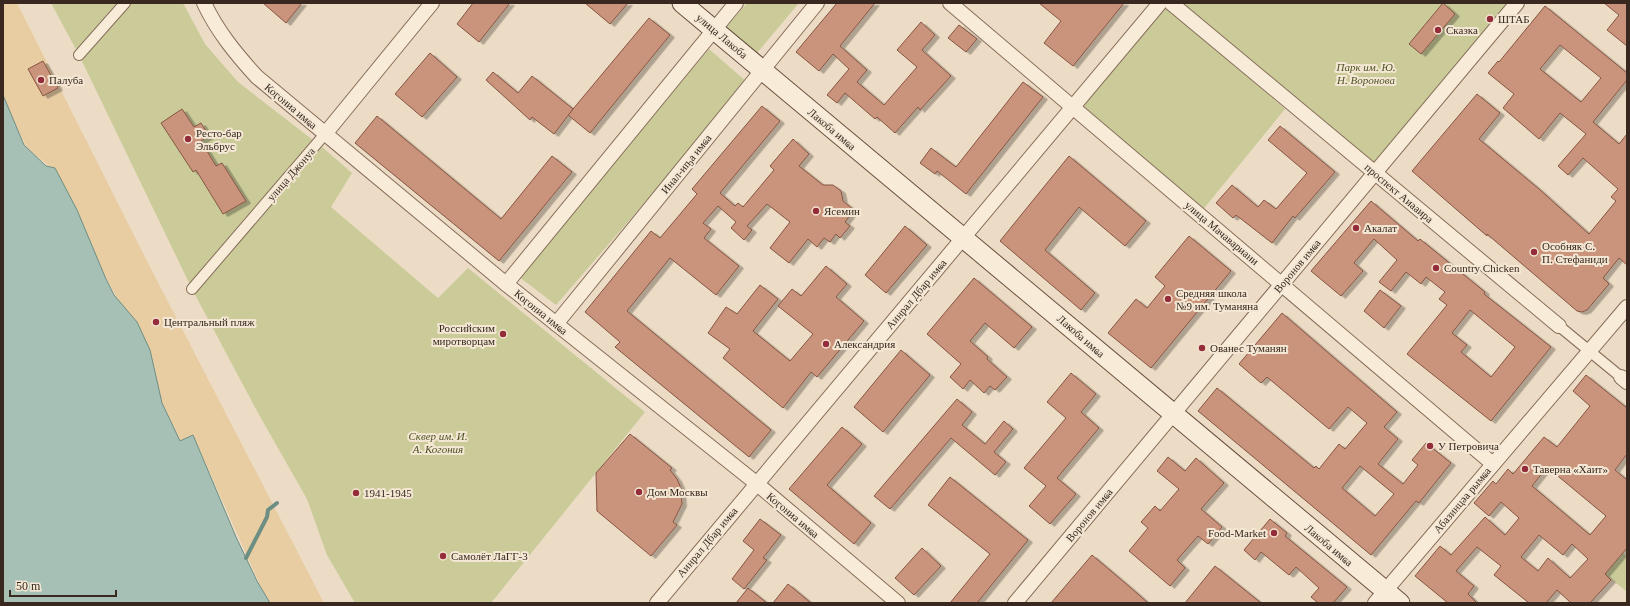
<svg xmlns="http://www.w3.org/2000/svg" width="1630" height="606" font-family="'Times New Roman',serif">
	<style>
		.green { fill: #cacb99 }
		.sand { fill: #e8cda3 }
		.water { fill: #a6c0b6; stroke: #6d8e82 }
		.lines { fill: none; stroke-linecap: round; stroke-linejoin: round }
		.stream { stroke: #6d8e82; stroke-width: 4 }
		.building { fill: #ca937c; stroke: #855542; fill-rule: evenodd; filter: url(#shadow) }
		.pedestrian-casing { stroke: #876e5b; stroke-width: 12 }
		.minor-casing { stroke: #876e5b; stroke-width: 16 }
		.secondary-casing { stroke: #694f3f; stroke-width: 21 }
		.pedestrian { stroke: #f8ebd8; stroke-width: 10 }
		.minor { stroke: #f8ebd8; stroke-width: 14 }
		.secondary { stroke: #f8ebd8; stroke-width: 19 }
		.poi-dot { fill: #942d3a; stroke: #f4e7d4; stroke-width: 1.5 }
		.labels { text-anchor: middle; stroke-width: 4; stroke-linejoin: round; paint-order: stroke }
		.poi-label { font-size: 11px; fill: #38281f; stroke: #f4e7d4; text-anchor: start }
		.street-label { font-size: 11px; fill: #38281f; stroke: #f4e7d4 }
		.park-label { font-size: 11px; font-style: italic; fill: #4d5326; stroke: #f4e7d4 }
	</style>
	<defs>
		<filter id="shadow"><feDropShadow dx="4.5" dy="2.5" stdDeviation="0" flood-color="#0004"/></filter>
	</defs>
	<rect width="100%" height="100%" fill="#eddcc5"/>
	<g class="green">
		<polygon points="51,3 183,3 205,44 238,82 322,147 352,173 331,207 438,298 468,268 645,412 491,603 355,603 327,555 307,499 258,413 192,289 79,55"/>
		<polygon points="747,3 799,3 752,59 721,33"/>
		<polygon points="1171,3 1517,3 1375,173"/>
		<polygon points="1167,7 1285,109 1201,212 1081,108"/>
		<polygon points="709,49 748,83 556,305 518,276"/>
		<polygon points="1623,553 1627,557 1627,592 1605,574"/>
	</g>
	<polygon class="sand" points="3,3 17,3 148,263 324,603 268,603 193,435 180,441 162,403 150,350 115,295 50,167 27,148 3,99"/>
	<polygon class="water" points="3,95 24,145 46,166 55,168 77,210 106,279 114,295 137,322 150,350 162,403 180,441 193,435 236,537 257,581 270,603 3,603"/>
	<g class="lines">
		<polyline class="stream" points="246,558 267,517 268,510 277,503"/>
	</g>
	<g class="building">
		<polygon points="263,3 302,3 286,23"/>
		<polygon points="473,3 510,3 479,42 457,24"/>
		<polygon points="585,3 628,3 610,24"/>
		<polygon points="837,3 875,3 840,46 867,70 857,82 884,105 917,67 897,50 921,22 935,35 922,50 951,76 920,110 918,107 895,133 877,117 875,119 845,93 837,103 827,95 849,69 833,54 819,71 796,52"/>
		<polygon points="1039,3 1124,3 1073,66 1044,43 1061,21"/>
		<polygon points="1443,3 1455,14 1421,54 1409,44"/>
		<polygon points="1604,3 1627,3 1627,46 1607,30 1619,15"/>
		<path d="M1545,6L1627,73V80L1593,122L1619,144L1627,134V265L1619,258L1603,278L1609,284L1587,310L1582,312L1577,311L1487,234V236L1412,171L1477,94L1500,113L1479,139L1539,189L1589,234L1616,201L1611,197L1618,189L1583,158L1568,175L1558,166L1586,134L1560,113L1539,139L1503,108L1514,94L1488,73L1498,61L1499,62ZM1560,45L1601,78L1581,102L1540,69Z"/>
		<polygon points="649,18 670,35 590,133 568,115"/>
		<polygon points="959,25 977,39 966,52 948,38"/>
		<polygon points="430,53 457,77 422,117 395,94"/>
		<polygon points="43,61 58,88 43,96 28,69"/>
		<polygon points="493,72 518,93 532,76 573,109 554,134 532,117 530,120 486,80"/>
		<polygon points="1023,82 1043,97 966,194 937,171 935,174 920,163 931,148 956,167"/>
		<polygon points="762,106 780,121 720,193 735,206 738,203 743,207 774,170 770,166 793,139 809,154 799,166 823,185 833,185 841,191 843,201 854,210 845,222 850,226 840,238 836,234 830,242 824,238 817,247 808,239 789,263 770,248 790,222 767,204 747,226 752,230 744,240 731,228 736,222 718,206 703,223 711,229 704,238 739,266 716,295 670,258 627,311 771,430 749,457 615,347 620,342 585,312 651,231 660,238 697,194 692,189"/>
		<polygon points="182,109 194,127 201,123 209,136 201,141 216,166 222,163 246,201 223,214 196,170 193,172 161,123"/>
		<polygon points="377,116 501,219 552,156 572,172 499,261 355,143"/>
		<polygon points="1280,126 1335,172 1295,218 1293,216 1272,243 1236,215 1233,218 1216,203 1232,185 1258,207 1264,200 1276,209 1307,173 1268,140"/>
		<polygon points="1069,156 1146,221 1125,246 1079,207 1045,250 1095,293 1081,310 1000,241"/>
		<path d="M1371,201L1418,241L1420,239L1485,292L1484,294L1551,347L1491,421L1407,354L1447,305L1439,299L1445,292L1426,277L1421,284L1406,272L1391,291L1379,282L1397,260L1374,239L1354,263L1363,271L1341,296L1311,271ZM1470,310L1515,347L1491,377L1461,352L1467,345L1452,333Z"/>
		<polygon points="905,226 927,245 886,293 865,275"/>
		<polygon points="1189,236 1231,271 1151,368 1108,333 1136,299 1147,308 1165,286 1155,277"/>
		<polygon points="826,266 847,284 836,297 864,321 817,377 811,372 783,408 723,358 730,349 708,333 726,307 737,314 760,285 778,299 753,331 790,361 813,334 778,306 792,289 801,296"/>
		<polygon points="974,278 1032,327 1014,348 985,323 970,341 988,357 987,359 1007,377 995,390 990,386 984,393 970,380 963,389 950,377 961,364 927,334"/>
		<polygon points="1380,290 1401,306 1384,328 1364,311"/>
		<path d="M1282,313L1397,412L1384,427L1398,439L1378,464L1403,484L1418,465L1412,460L1426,443L1451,463L1419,503L1416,501L1371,555L1198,411L1217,388L1314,468L1316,466L1319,469L1339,444L1345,449L1367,423L1348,407L1329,429L1267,377L1261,383L1239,364ZM1360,466L1394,494L1375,516L1342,488Z"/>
		<polygon points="901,350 930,375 883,432 854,407"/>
		<polygon points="1071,373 1096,394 1081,412 1099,428 1057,478 1076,494 1050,524 1029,506 1046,486 1024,468 1066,418 1047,402"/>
		<path d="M1586,375L1627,408V454L1615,470L1627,480V548L1605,574L1611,580L1590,603H1571L1557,590L1546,603H1529L1494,575L1501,566L1477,547L1456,571L1474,586L1468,594L1477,603H1448L1415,576L1440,546L1451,555L1485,517L1505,535L1519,518L1501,502L1489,516L1474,503L1493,481L1496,484L1508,469L1513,474L1544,437L1557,447L1590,406L1573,391ZM1547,467L1606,516L1590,535L1532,486ZM1539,535L1563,555L1572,544L1588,559L1570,578L1548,558L1538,571L1521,557Z"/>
		<polygon points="957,399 972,412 962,425 985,444 1004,421 1013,429 994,452 1006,462 995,475 951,438 890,509 874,496"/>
		<polygon points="842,427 862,444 827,485 871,523 854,544 789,489"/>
		<polygon points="630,434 672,468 670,470 677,479 681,488 682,504 673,522 677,525 651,556 597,511 596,473"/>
		<polygon points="1168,457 1185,471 1196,458 1224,483 1201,509 1222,527 1208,544 1198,536 1177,560 1185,568 1170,586 1129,551 1148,528 1141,522 1155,506 1160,511 1179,489 1157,471"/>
		<polygon points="950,477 1028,540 977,603 950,603 990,554 928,505"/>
		<polygon points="760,519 781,535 763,558 767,560 744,589 732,579 754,550 743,541"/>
		<polygon points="1270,519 1287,533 1285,536 1347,587 1333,603 1318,603 1311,597 1319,588 1296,567 1289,575 1261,552 1255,560 1244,550"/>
		<polygon points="922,548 941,566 914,595 895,578"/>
		<polygon points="1092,555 1131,588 1148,603 1051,603"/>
		<polygon points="1215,566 1261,603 1185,603"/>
		<polygon points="788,584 811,603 773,603"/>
		<polygon points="748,588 767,603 736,603"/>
	</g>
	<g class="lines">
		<defs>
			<g id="pedestrian">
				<polyline points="79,55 125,3"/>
				<polyline points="192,289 325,134"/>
				<polyline points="1559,326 1621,377"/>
			</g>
			<g id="minor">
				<path d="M204,3C217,31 236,54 257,77L506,284L756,483L898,603"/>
				<polyline points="950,3 1493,464"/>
				<polyline points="1171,3 1559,326"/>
				<polyline points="325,134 432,3"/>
				<polyline points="506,284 736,3"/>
				<polyline points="556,324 817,3"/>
				<polyline points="1621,377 1627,382"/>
				<polyline points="657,603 1160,3"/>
				<polyline points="1015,603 1517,3"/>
				<polyline points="1375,603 1627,307"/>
			</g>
			<path id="secondary" d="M682,3C922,202 1160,404 1400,603"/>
		</defs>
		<use href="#pedestrian" class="pedestrian-casing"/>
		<use href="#minor" class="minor-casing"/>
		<use href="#secondary" class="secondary-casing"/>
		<use href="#pedestrian" class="pedestrian"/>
		<use href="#minor" class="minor"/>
		<use href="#secondary" class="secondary"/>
	</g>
	<g class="poi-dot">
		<circle cx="1490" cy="19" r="4"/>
		<circle cx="1438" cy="30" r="4"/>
		<circle cx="41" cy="80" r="4"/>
		<circle cx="188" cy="139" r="4"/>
		<circle cx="816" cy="211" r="4"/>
		<circle cx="1356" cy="228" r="4"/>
		<circle cx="1534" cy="252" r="4"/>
		<circle cx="1436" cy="268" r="4"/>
		<circle cx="1168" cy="299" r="4"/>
		<circle cx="156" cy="322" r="4"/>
		<circle cx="503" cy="334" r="4"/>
		<circle cx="826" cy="344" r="4"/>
		<circle cx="1202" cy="348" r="4"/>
		<circle cx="1430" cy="446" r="4"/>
		<circle cx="1525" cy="469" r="4"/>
		<circle cx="639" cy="492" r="4"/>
		<circle cx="356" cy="493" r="4"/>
		<circle cx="1274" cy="533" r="4"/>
		<circle cx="443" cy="556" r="4"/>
	</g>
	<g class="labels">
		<g class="poi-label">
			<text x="1498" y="23">ШТАБ</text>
			<text x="1446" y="34">Сказка</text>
			<text x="49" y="84">Палуба</text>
			<text x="196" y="137">Ресто-бар<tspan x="196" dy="13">Эльбрус</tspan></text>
			<text x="824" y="215">Ясемин</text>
			<text x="1364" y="232">Акалат</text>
			<text x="1542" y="250">Особняк С.<tspan x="1542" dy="13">П. Стефаниди</tspan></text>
			<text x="1444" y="272">Country Chicken</text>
			<text x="1176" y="297">Средняя школа<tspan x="1176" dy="13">№9 им. Туманяна</tspan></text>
			<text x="164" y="326">Центральный пляж</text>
			<text x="495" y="332" text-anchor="end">Российским<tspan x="495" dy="13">миротворцам</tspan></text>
			<text x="834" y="348">Александрия</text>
			<text x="1210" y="352">Ованес Туманян</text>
			<text x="1438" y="450">У Петровича</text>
			<text x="1533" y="473">Таверна «Хаит»</text>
			<text x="647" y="496">Дом Москвы</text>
			<text x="364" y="497">1941-1945</text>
			<text x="1266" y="537" text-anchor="end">Food-Market</text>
			<text x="451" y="560">Самолёт ЛаГГ-3</text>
		</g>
		<g class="street-label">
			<text transform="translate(722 36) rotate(40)" y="4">улица Лакоба</text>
			<text transform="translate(291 106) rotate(40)" y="4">Коӷониа имҩа</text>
			<text transform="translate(832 129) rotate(40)" y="4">Лакоба имҩа</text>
			<text transform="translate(686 164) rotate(-51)" y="4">Инал-иҧа имҩа</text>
			<text transform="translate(291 174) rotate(-49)" y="4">улица Джонуа</text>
			<text transform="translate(1399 193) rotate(40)" y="4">проспект Аиааира</text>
			<text transform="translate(1222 233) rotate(40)" y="4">улица Мачавариани</text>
			<text transform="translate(1297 266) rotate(-50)" y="4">Воронов имҩа</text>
			<text transform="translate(916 294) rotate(-50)" y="4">Аинрал Дбар имҩа</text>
			<text transform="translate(541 312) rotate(39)" y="4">Коӷониа имҩа</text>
			<text transform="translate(1081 336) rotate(41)" y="4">Лакоба имҩа</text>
			<text transform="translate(1462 500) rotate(-50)" y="4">Абазинцәа рымҩа</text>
			<text transform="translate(793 515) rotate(40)" y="4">Коӷониа имҩа</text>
			<text transform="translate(1089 515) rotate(-50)" y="4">Воронов имҩа</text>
			<text transform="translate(707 542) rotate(-50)" y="4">Аинрал Дбар имҩа</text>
			<text transform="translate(1329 545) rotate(40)" y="4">Лакоба имҩа</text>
		</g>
		<g class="park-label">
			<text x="1366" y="71">Парк им. Ю.<tspan x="1366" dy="13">Н. Воронова</tspan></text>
			<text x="438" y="440">Сквер им. И.<tspan x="438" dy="13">А. Когония</tspan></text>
		</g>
	</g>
	<rect width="1630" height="606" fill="none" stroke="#38281f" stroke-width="8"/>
	<path d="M10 590v6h106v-6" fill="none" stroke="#38281f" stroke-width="2"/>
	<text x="16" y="590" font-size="12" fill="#38281f" stroke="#f4e7d4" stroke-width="3" paint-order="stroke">50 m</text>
</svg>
